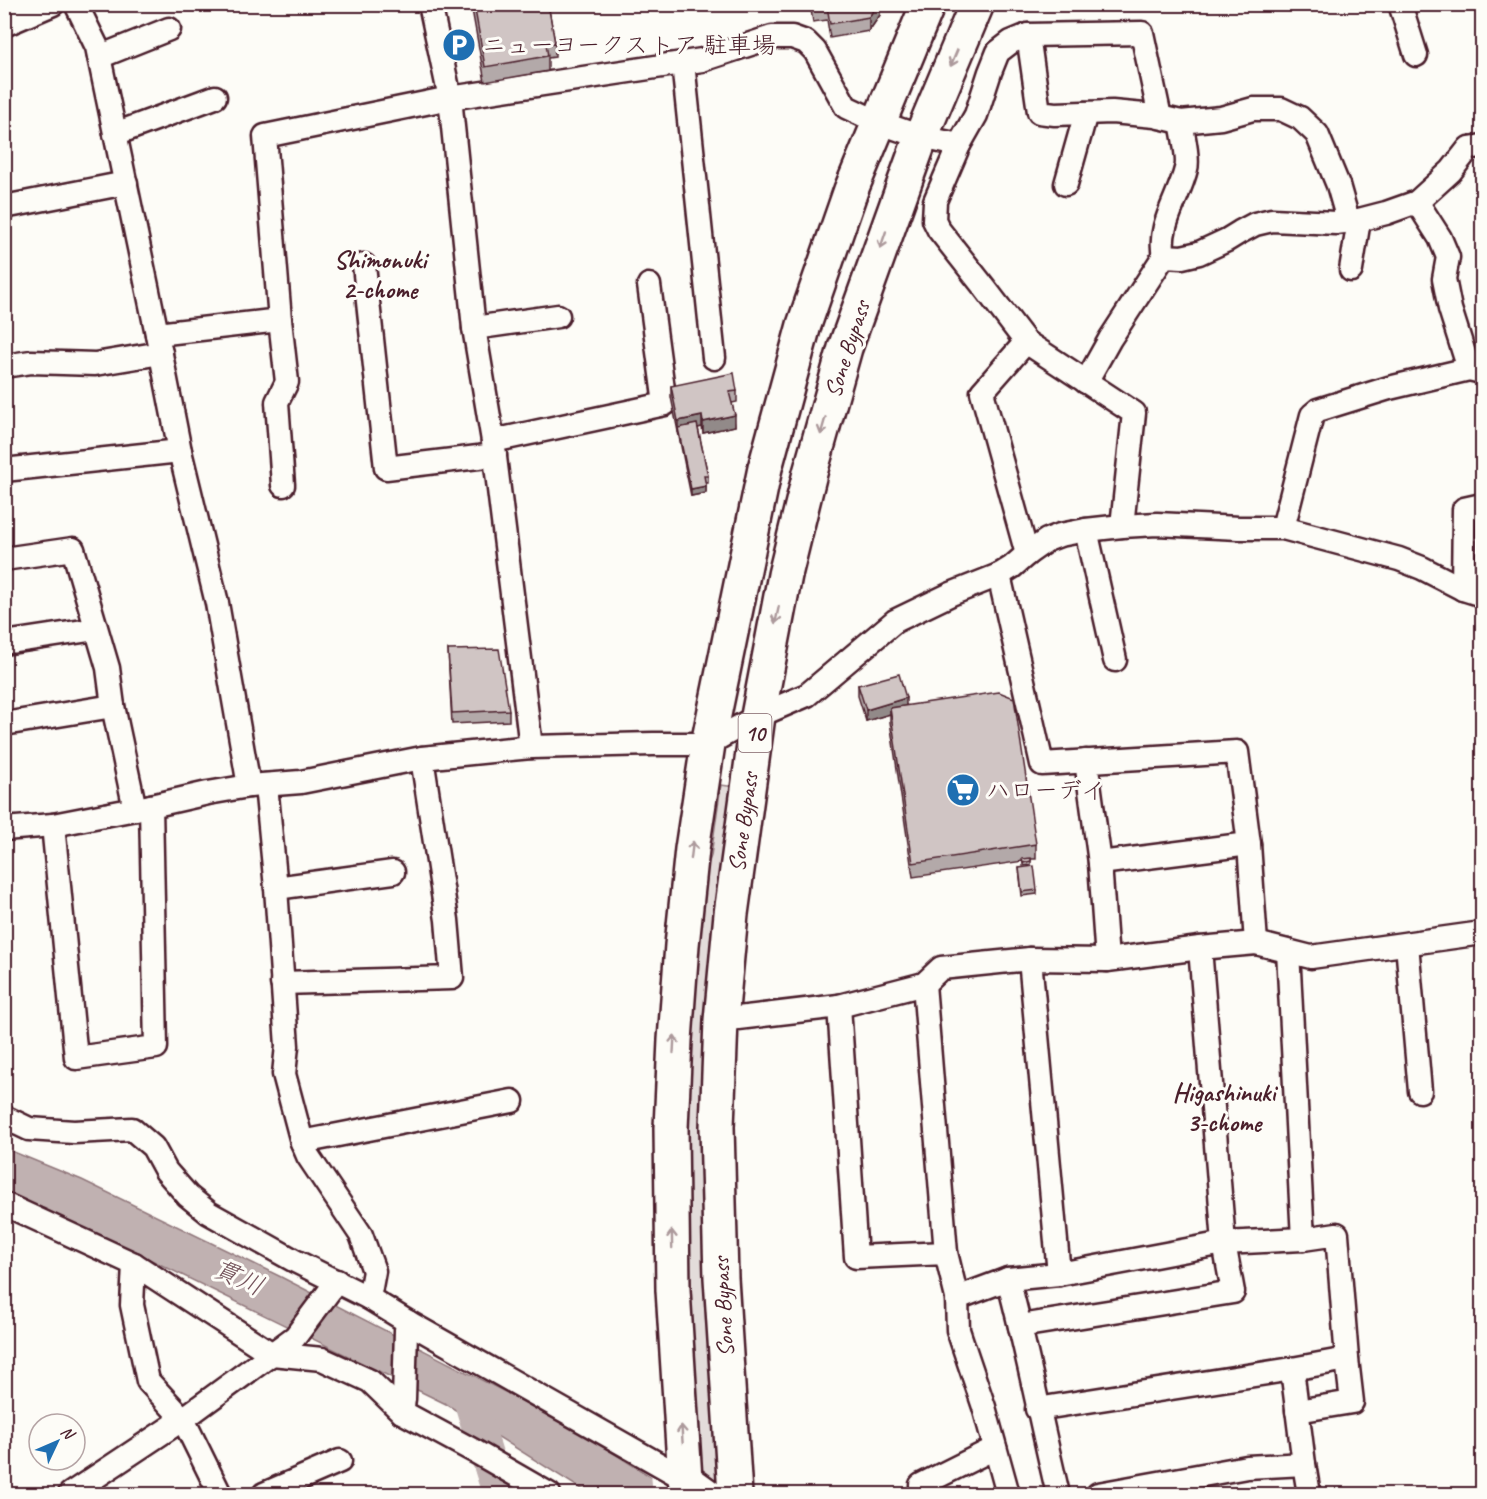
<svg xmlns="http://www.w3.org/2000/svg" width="1487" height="1499" font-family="Caveat,'Klee One',sans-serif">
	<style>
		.green { fill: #e3dcda; stroke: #967e82; stroke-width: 1.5 }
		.water { fill: #c0b1b1; stroke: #91777b; stroke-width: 1.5 }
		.pier { fill: #fdfcf7 }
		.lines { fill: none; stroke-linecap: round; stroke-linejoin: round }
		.river { stroke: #c0b1b1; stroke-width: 33 }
		.minor-casing { stroke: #4a1f2b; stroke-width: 27 }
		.highway-casing { stroke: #4a1f2b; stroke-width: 38 }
		.minor { stroke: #fdfcf7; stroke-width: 22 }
		.highway { stroke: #fdfcf7; stroke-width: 33 }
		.wall { fill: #b3a9a9; stroke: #4a1f2b; stroke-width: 1.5 }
		.shaded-wall { fill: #928a89; stroke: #4a1f2b; stroke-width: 1.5 }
		.building { fill: #d0c5c4; stroke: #4a1f2b; stroke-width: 1.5 }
		.oneway { stroke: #ac999b }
		.labels { text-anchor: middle; stroke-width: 6; stroke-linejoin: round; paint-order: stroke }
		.shield { fill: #fdfcf7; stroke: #806168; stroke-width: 1.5 }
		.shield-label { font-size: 22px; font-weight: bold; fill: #4a1f2b }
		.poi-label { font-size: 24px; fill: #4a1f2b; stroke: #fdfcf7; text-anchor: start }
		.street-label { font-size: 24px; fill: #4a1f2b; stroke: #fdfcf7 }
		.neighbourhood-label { font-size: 26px; font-weight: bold; fill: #4a1f2b; stroke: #fdfcf7 }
		.water-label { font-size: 26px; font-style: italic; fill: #73525a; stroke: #fdfcf7 }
	</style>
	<rect width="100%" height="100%" fill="#fdfcf7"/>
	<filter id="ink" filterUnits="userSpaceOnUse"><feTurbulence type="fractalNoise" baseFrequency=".0167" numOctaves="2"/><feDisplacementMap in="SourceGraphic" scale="12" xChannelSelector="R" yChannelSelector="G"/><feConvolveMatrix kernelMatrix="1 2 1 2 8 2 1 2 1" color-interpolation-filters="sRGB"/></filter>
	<g filter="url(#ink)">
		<polygon class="green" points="721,785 735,787 723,1493 698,1475 686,1266 684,1149 699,890 711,856"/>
		<polygon class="water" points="4,1148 82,1180 279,1276 571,1426 678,1494 589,1494 446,1404 94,1232 5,1195"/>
		<polygon class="pier" points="651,1474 680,1492 681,1494 653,1494"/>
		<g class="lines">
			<polyline class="river" points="467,1391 496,1485 500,1494"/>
			<defs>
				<g id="minor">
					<polyline points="76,4 97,47 157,334 180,451 217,603 249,786"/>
					<polyline points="430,4 450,98 474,328 493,441 531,747"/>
					<polyline points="1400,4 1416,55"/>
					<polyline points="4,25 53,4"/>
					<polyline points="1028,35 1142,33 1160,117"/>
					<polyline points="99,57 169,29"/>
					<polyline points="683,63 714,358"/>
					<polyline points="115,134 215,97"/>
					<polyline points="959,145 976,115 990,72 998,52 1011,42 1028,35 1039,112 1055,114 1112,112 1155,116 1181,122 1221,118 1253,109 1281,109 1300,118 1317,134 1338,185 1348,220"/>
					<polyline points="1066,184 1086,113"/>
					<polyline points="1417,202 1440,238 1448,257 1444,279 1450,309 1469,369"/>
					<polyline points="4,207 126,183"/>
					<path d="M1164,256C1157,226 1179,198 1186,169C1189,160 1183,133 1181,122"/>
					<polyline points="364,265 386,468 495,455"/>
					<polyline points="1351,270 1359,220"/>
					<polyline points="280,320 287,382 277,402 283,485"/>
					<polyline points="474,328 558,316"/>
					<polyline points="157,334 280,320 265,136 450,98 702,60 772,37 792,37 806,42 815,51 846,107 878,122 921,137 959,145 935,201 934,220 939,230 984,287 1026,342 1134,413 1122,526"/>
					<polyline points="1026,342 982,392 1027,554"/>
					<polyline points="4,366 31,362 95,364 161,353"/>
					<polyline points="1086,382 1110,339 1164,256 1182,257 1199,253 1227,240 1240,232 1255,224 1272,220 1336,223 1359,220 1386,213 1417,202 1451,171 1469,148 1482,146"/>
					<polyline points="493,441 665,404 649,285"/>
					<polyline points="4,470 180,451"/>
					<polyline points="1283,528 1312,415 1318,410 1389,388 1469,369 1482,372"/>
					<polyline points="1086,530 1115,660"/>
					<polyline points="4,559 73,549 108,668 113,706 135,809"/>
					<polyline points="999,575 1042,764 1237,752 1249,844 1256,943"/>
					<polyline points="1463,589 1464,509 1482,505"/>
					<polyline points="4,643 96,629"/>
					<polyline points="4,724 113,706"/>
					<polyline points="1086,761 1100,863 1107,960"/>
					<polyline points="53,825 76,1058 156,1047 151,806"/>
					<polyline points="4,829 53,825 151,806 208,793 249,786 301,782 422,758 531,747 653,744 708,744 758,716 807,695 895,621 951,594 999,575 1012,567 1027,554 1047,540 1060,535 1086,530 1122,526 1157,524 1239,528 1283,528 1399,559 1422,568 1463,589 1482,595"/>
					<polyline points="1100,863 1249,844"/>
					<polyline points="276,888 393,872"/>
					<polyline points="1407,944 1420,1091"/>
					<polyline points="1288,951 1303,1239"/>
					<polyline points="1030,959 1059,1274"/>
					<polyline points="282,983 452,978 447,920 422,758"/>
					<polyline points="924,984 946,1253"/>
					<polyline points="839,1006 856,1257 946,1253 957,1298 958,1330 984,1407 1008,1494"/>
					<polyline points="721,1020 839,1006 924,984 941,968 1030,959 1107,960 1200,948 1256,943 1311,957 1482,933"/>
					<polyline points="4,1117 29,1129 74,1132 132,1129 153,1147 166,1171 188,1196 209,1213 295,1261 369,1298 374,1271 361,1235 308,1156 302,1142 284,1074 287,1046 276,888 266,785"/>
					<polyline points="302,1142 512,1101"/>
					<polyline points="4,1204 134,1264 272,1354 322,1359 370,1381 402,1412 476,1452 549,1494"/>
					<polyline points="134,1264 132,1305 148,1381 183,1419 220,1494"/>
					<path d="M1008,1279C1027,1350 1041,1423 1058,1494"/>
					<polyline points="369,1298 408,1322 685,1479"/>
					<polyline points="957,1298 1008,1279 1059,1274 1224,1243 1303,1239 1337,1234 1347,1359 1292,1369 1037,1409"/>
					<polyline points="1020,1326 1233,1292 1224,1243 1200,948"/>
					<polyline points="1292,1369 1304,1464 1309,1494"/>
					<polyline points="1297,1411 1352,1402 1347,1359"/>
					<polyline points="402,1412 404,1399 406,1330 408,1322"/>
					<polyline points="685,1473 714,1494"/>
					<polyline points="70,1494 183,1419 295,1337 337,1281"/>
					<polyline points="264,1494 340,1461"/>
					<polyline points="922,1494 921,1485 995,1448"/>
					<polyline points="1098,1494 1247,1467 1304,1464"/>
				</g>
				<g id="highway">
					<polyline points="688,1494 685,1479 673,1290 671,1128 675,1040 682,945 692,849 708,744 765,468 804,325 851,190 928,4"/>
					<polyline points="735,1494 721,1278 717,1127 721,1020 731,914 758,716 785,575 810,473 845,348 921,137 977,4"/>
				</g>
			</defs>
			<use href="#minor" class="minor-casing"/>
			<use href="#highway" class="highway-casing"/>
			<use href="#minor" class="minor"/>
			<use href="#highway" class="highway"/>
		</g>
		<g class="wall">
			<polygon points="471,4 548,4 555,43 555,57 548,58 548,71 485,82"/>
			<polygon points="810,4 880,4 880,15 869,31 830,38 827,20 813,22"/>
			<polygon points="671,386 737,391 737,402 732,403 735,426 703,433 702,427 698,428 708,476 708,483 706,483 706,493 691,496 671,397"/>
			<polygon points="448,650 509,710 509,721 452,724"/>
			<polygon points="858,685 906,705 1036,844 1036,859 1031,859 1031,865 1023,866 1023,861 913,877 890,722 890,714 866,721 858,696"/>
			<polygon points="1019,868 1037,890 1037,894 1022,896"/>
		</g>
		<g class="shaded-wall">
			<polygon points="877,4 880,4 880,15 869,31 869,17"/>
			<polygon points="735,415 735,426 703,433 703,422"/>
			<polygon points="702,416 702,427 678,432 678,421"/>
			<polygon points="706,486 706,493 691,496 691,489"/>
			<polygon points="906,698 906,709 890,708 890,714 866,721 866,710"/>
		</g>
		<g class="building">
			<polygon points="474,4 548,4 555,43 546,44 548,56 485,67"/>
			<polygon points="812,4 877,4 869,17 830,24 827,6 813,8"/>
			<polygon points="734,373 737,391 729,392 735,415 703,422 702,416 678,421 671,386"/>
			<polygon points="697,424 708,476 704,476 706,486 691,489 678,428"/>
			<polygon points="499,649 509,710 452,713 448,650"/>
			<polygon points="899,674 906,698 866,710 858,685"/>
			<polygon points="999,692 1014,698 1036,844 913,863 890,708"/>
			<polygon points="1031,858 1031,861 1023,863 1022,859"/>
			<polygon points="1034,866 1037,890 1022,892 1019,868"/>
		</g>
		<defs><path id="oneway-shaft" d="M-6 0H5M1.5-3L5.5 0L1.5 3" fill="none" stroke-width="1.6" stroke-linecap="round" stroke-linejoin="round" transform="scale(1.5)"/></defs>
		<g class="oneway">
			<use href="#oneway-shaft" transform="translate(954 58) rotate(113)"/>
			<use href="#oneway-shaft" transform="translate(883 240) rotate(109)"/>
			<use href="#oneway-shaft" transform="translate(823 426) rotate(106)"/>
			<use href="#oneway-shaft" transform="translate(777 615) rotate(102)"/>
			<use href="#oneway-shaft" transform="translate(692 850) rotate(-83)"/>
			<use href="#oneway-shaft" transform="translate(674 1044) rotate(-87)"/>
			<use href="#oneway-shaft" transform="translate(672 1239) rotate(-91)"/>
			<use href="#oneway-shaft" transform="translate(682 1434) rotate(-94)"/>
		</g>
	</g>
	<defs>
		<symbol id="parking-disc" viewBox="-11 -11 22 22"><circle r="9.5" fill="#1f6fb2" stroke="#fdfcf7"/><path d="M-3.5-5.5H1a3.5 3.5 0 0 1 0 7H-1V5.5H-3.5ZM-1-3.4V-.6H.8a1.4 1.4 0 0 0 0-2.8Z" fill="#fff"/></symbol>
		<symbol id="supermarket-disc" viewBox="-11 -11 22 22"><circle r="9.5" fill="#1f6fb2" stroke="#fdfcf7"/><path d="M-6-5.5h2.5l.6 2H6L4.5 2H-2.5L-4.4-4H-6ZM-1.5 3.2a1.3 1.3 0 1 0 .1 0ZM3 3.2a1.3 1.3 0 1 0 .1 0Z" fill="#fff"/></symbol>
	</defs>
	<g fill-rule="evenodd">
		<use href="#parking-disc" x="440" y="26" width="38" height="38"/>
		<use href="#supermarket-disc" x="944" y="771" width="38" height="38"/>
	</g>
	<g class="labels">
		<rect class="shield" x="738.5" y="714" width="33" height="38" rx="4.5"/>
		<g class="shield-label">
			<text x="755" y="741">10</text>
		</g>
		<g class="poi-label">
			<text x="482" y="53">ニューヨークストア 駐車場</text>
			<text x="986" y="798">ハローデイ</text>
		</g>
		<g class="street-label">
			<text transform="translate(847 349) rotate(-72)" y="8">Sone Bypass</text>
			<text transform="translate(743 822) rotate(-82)" y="8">Sone Bypass</text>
			<text transform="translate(723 1307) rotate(-93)" y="8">Sone Bypass</text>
		</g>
		<g class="neighbourhood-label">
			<text x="380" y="268">Shimonuki<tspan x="380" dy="30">2-chome</tspan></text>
			<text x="1224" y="1101">Higashinuki<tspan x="1224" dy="30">3-chome</tspan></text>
		</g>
		<g class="water-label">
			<text transform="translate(239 1277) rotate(24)" y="9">貫川</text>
		</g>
	</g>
	<rect width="1487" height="1499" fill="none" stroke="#fdfcf7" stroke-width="24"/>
	<rect x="12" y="12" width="1463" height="1475" fill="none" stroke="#4a1f2b" stroke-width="2" filter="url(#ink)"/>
	<g transform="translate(57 1442) rotate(46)"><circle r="28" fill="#fdfcf7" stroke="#b5a4a5" stroke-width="1.5"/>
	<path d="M0-4.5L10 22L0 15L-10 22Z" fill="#1f6fb2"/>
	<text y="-9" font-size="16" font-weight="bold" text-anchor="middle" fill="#4a1f2b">N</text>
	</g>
</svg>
